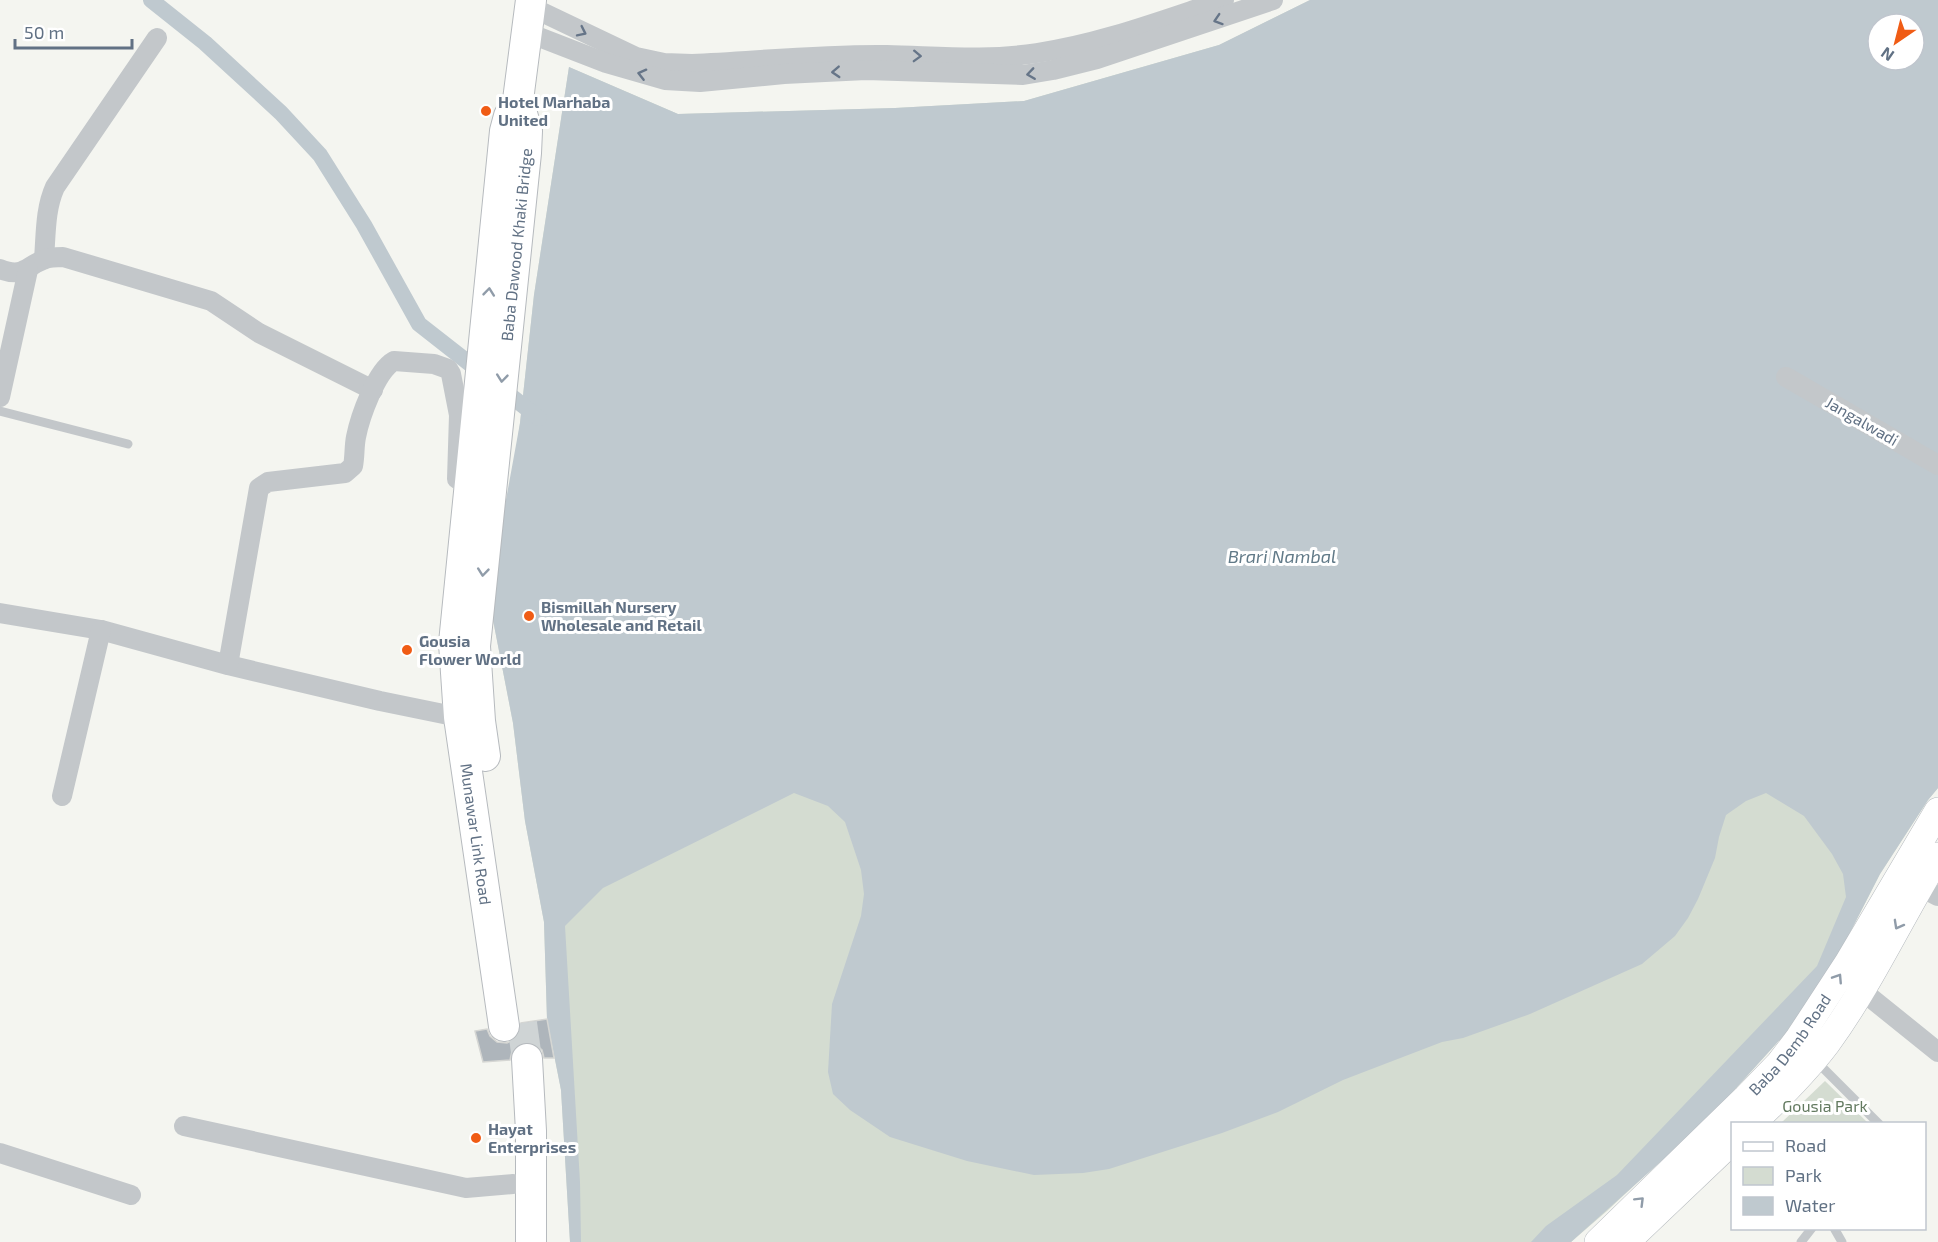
<svg xmlns="http://www.w3.org/2000/svg" width="1938" height="1242" font-family="'Exo 2',sans-serif">
	<style>
		.green { fill: #d4dcd1; fill-rule: evenodd }
		.water { fill: #bfc9cf; fill-rule: evenodd }
		.lines { fill: none; stroke-linecap: round; stroke-linejoin: round }
		.canal { stroke: #bfc9cf; stroke-width: 16 }
		.building { fill: #aeb5bb; stroke: #d5d6d3; stroke-width: 1.5 }
		.primary-tunnel { stroke: #cfd4d5; stroke-width: 30; stroke-dasharray: 30 15; stroke-linecap: butt }
		.secondary-casing { stroke: #b5babf; stroke-width: 28 }
		.primary-casing { stroke: #b6babe; stroke-width: 32 }
		.lane { stroke: #c3c7ca; stroke-width: 9 }
		.street { stroke: #c3c7ca; stroke-width: 20 }
		.secondary { stroke: #fff; stroke-width: 27 }
		.primary { stroke: #fff; stroke-width: 30 }
		.oneway { stroke: #667588 }
		.oneway2 { stroke: #909ca9 }
		.poi-dot { fill: #f05c15; stroke: #fff; stroke-width: 2 }
		.labels { text-anchor: middle; stroke-width: 6; stroke-linejoin: round; paint-order: stroke }
		.poi-label { font-size: 16px; font-weight: bold; fill: #617184; stroke: #fff; text-anchor: start }
		.street-label { font-size: 16px; fill: #617184; stroke: #fff }
		.park-label { font-size: 16px; fill: #637a60; stroke: #fff }
		.water-label { font-size: 18px; font-style: italic; fill: #617a88; stroke: #fff }
	</style>
	<rect width="100%" height="100%" fill="#f4f5f0"/>
	<g class="green">
		<path d="M1310,0H1938V788L1928,800L1880,874L1838,956L1785,1034L1728,1097L1607,1211L1571,1242H570L561,1090L547,1019L544,922L525,821L513,723L493,620L520,423L534,295L569,67L678,114L895,108L1024,101L1219,45ZM1878,24H1914V60H1878Z"/>
		<polygon points="1825,1081 1868,1123 1781,1123"/>
	</g>
	<path class="water" d="M1310,0H1938V788L1928,800L1880,874L1838,956L1785,1034L1728,1097L1675,1149L1571,1242H1531L1546,1226L1617,1175L1817,966L1846,897L1843,874L1832,854L1804,816L1766,793L1746,801L1726,815L1719,837L1715,858L1698,899L1688,918L1675,936L1642,964L1530,1014L1463,1038L1442,1042L1343,1080L1278,1112L1222,1133L1109,1169L1083,1173L1034,1175L967,1161L890,1137L850,1110L833,1094L828,1072L832,1004L861,916L864,894L861,870L845,822L828,806L794,793L603,888L565,926L580,1182L581,1242H570L561,1090L547,1019L544,922L525,821L513,723L493,620L503,516L520,423L534,295L569,67L678,114L895,108L1024,101L1219,45ZM1878,24H1914V60H1878Z"/>
	<g class="lines">
		<polyline class="canal" points="151,0 205,43 281,113 320,155 364,225 419,324 539,418"/>
	</g>
	<polygon class="building" points="547,1019 554,1058 544,1058 542,1050 535,1044 525,1042 517,1045 512,1051 510,1060 483,1062 475,1031 487,1029 490,1036 497,1042 507,1043 515,1039 520,1033 521,1023"/>
	<g class="lines">
		<polyline class="primary-tunnel" points="522,1023 527,1059"/>
		<defs>
			<g id="secondary">
				<path d="M1751,1124C1778,1099 1805,1072 1827,1043C1870,984 1900,918 1938,856"/>
				<path id="s1" d="M1598,1242L1746,1098L1779,1064L1799,1038L1848,963L1938,811"/>
				<polyline points="1626,1242 1732,1141"/>
			</g>
			<g id="primary">
				<path id="s2" d="M485,756L480,721L475,646L526,153L527,131L518,100"/>
				<polyline points="504,1026 459,717 454,643 505,131 509,116 518,100 531,0"/>
				<polyline points="527,1059 531,1131 531,1242"/>
			</g>
		</defs>
		<use href="#secondary" class="secondary-casing"/>
		<use href="#primary" class="primary-casing"/>
		<g class="lane">
			<polyline points="0,411 128,444"/>
			<polyline points="1815,1060 1879,1124"/>
			<polyline points="1834,1228 1842,1242"/>
			<polyline points="1801,1242 1812,1228"/>
		</g>
		<g class="street">
			<path d="M529,6L636,57L664,63L692,64C757,61 822,54 887,55C937,56 987,61 1037,53C1100,44 1163,20 1224,0"/>
			<polyline points="526,32 606,63 665,80 700,82 784,74 866,70 1023,75 1053,70 1097,59 1273,0"/>
			<path d="M44,259C46,234 45,209 55,187L157,38"/>
			<path d="M0,269C23,278 25,267 43,260C49,257 56,257 63,257L211,301L259,333L373,390"/>
			<polyline points="1786,377 1938,465"/>
			<polyline points="0,397 28,270"/>
			<polyline points="0,613 101,630 228,665 380,701 468,719"/>
			<path d="M228,665L259,488L268,482L345,473L353,466C355,456 354,447 356,437C360,417 376,371 394,361L434,364L448,369L451,374L459,415L457,479"/>
			<polyline points="62,796 101,630"/>
			<polyline points="1909,881 1938,896"/>
			<polyline points="1861,990 1938,1052"/>
			<polyline points="184,1126 466,1188 513,1184"/>
			<polyline points="0,1153 131,1195"/>
		</g>
		<use href="#secondary" class="secondary"/>
		<use href="#primary" class="primary"/>
	</g>
	<defs><path id="oneway-chevron" d="M-2-3.5L2.5 0L-2 3.5" fill="none" stroke-width="1.6" stroke-linecap="round" stroke-linejoin="round" transform="scale(1.5)"/></defs>
	<g class="oneway">
		<use href="#oneway-chevron" transform="translate(1218 20) rotate(162)"/>
		<use href="#oneway-chevron" transform="translate(582 32) rotate(26)"/>
		<use href="#oneway-chevron" transform="translate(917 56) rotate(2)"/>
		<use href="#oneway-chevron" transform="translate(836 72) rotate(177)"/>
		<use href="#oneway-chevron" transform="translate(642 74) rotate(-166)"/>
		<use href="#oneway-chevron" transform="translate(1031 74) rotate(172)"/>
	</g>
	<g class="oneway2">
		<use href="#oneway-chevron" transform="translate(489 292) rotate(-84)"/>
		<use href="#oneway-chevron" transform="translate(502 378) rotate(96)"/>
		<use href="#oneway-chevron" transform="translate(483 572) rotate(96)"/>
		<use href="#oneway-chevron" transform="translate(1898 925) rotate(119)"/>
		<use href="#oneway-chevron" transform="translate(1838 978) rotate(-57)"/>
		<use href="#oneway-chevron" transform="translate(1640 1201) rotate(-45)"/>
	</g>
	<g class="poi-dot">
		<circle cx="486" cy="111" r="6"/>
		<circle cx="529" cy="616" r="6"/>
		<circle cx="407" cy="650" r="6"/>
		<circle cx="476" cy="1138" r="6"/>
	</g>
	<g class="labels">
		<g class="poi-label">
			<text x="498" y="108">Hotel Marhaba<tspan x="498" dy="18">United</tspan></text>
			<text x="541" y="613">Bismillah Nursery<tspan x="541" dy="18">Wholesale and Retail</tspan></text>
			<text x="419" y="647">Gousia<tspan x="419" dy="18">Flower World</tspan></text>
			<text x="488" y="1135">Hayat<tspan x="488" dy="18">Enterprises</tspan></text>
		</g>
		<g class="street-label">
			<text dy="6" stroke="none"><textPath href="#s2" startOffset="514">Baba Dawood Khaki Bridge</textPath></text>
			<text transform="translate(1862 421) rotate(30)" y="6">Jangalwadi</text>
			<text transform="translate(476 834) rotate(82)" y="6">Munawar Link Road</text>
			<text dy="6" stroke="none"><textPath href="#s1" startOffset="276">Baba Demb Road</textPath></text>
		</g>
		<g class="park-label">
			<text x="1825" y="1112">Gousia Park</text>
		</g>
		<g class="water-label">
			<text x="1282" y="563">Brari Nambal</text>
		</g>
	</g>
	<rect x="1731" y="1122" width="195" height="108" fill="#ffffff" stroke="#c0c6ce" stroke-width="1.5"/>
	<rect x="1743" y="1142" width="30" height="9" fill="#ffffff" stroke="#c0c6ce" stroke-width="1.5"/>
	<text x="1785" y="1152" font-size="18" fill="#617184">Road</text>
	<rect x="1743" y="1167" width="30" height="18" fill="#d4dcd1" stroke="#c0c6ce" stroke-width="1.5"/>
	<text x="1785" y="1182" font-size="18" fill="#617184">Park</text>
	<rect x="1743" y="1197" width="30" height="18" fill="#bfc9cf" stroke="#c0c6ce" stroke-width="1.5"/>
	<text x="1785" y="1212" font-size="18" fill="#617184">Water</text>
	<g transform="translate(1896 42) rotate(215)"><circle r="28" fill="#ffffff" stroke="#c0c6ce" stroke-width="1.5"/>
	<path d="M0-4.5L10 22L0 15L-10 22Z" fill="#f05c15"/>
	<text y="-9" font-size="16" font-weight="bold" text-anchor="middle" fill="#617184">N</text>
	</g>
	<path d="M15 39v9h117v-9" fill="none" stroke="#617184" stroke-width="3"/>
	<text x="24" y="39" font-size="18" fill="#617184" stroke="#ffffff" stroke-width="4.5" paint-order="stroke">50 m</text>
</svg>
